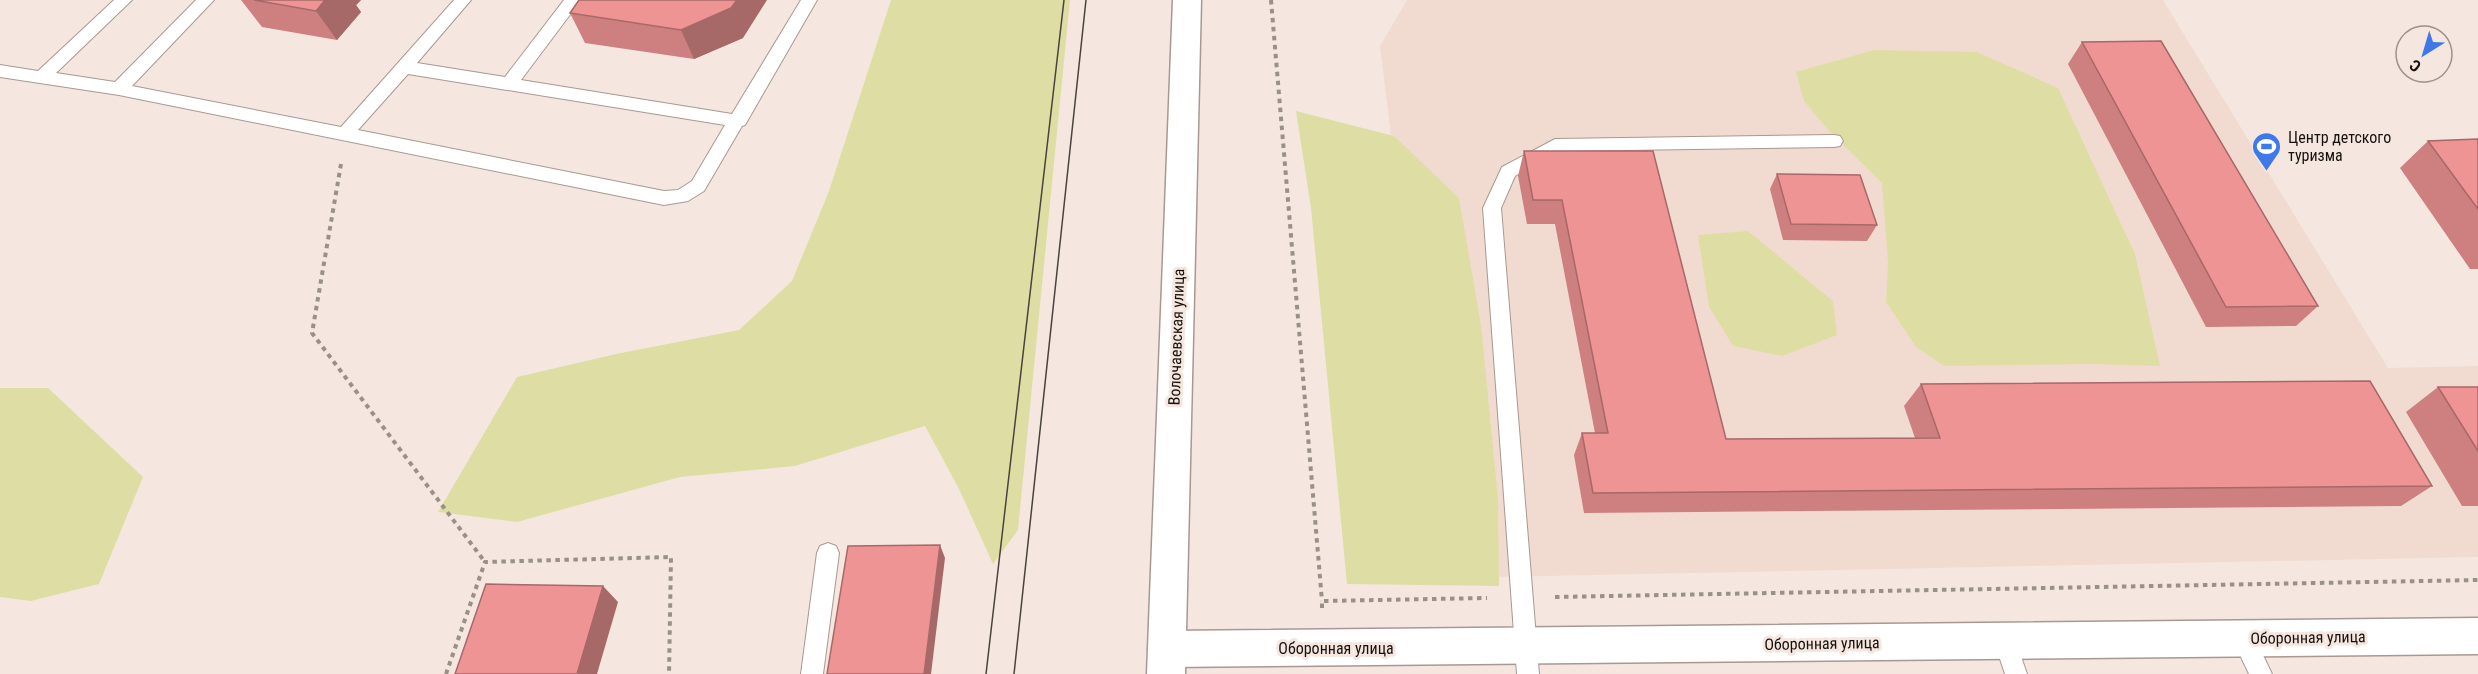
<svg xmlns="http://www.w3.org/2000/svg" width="2478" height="674" font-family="'Roboto Condensed',sans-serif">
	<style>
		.built { fill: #f1dbd0 }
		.green { fill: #dedea4 }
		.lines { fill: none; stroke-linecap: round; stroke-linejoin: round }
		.service-casing { stroke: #a79992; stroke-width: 2 }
		.tertiary-casing { stroke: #a79992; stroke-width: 3 }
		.primary-casing { stroke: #a79992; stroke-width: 3 }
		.path { stroke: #9a908a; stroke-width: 4; stroke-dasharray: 4.5 4.5; stroke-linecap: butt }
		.service { fill: #fff; fill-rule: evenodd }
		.tertiary { fill: #fff; fill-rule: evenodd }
		.primary { fill: #fff; fill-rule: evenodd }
		.tram { stroke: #49423e; stroke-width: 1.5 }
		.wall { fill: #ce7f7f }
		.shaded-wall { fill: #a76868 }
		.building { fill: #ef9494; stroke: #a76868; stroke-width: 1.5 }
		.labels { text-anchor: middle; stroke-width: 6; stroke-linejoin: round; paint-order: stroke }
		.poi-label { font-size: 16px; fill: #16110e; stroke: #f5e7df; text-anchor: start }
		.street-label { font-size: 16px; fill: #16110e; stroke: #f5e7df }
	</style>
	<rect width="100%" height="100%" fill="#f5e7df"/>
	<polygon class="built" points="1407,0 2163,0 2388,368 2478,366 2478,557 1445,578 1380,46"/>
	<g class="green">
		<polygon points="891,0 1070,0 1018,530 993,564 959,489 925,426 795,466 680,477 517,522 438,512 517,377 616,354 739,330 792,281 829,191"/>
		<polygon points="1874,50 1977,52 2058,88 2135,254 2160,366 2093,364 1944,366 1916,347 1886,302 1888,262 1882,183 1829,131 1804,101 1796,72"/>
		<polygon points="1296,111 1394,136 1459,198 1481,325 1498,498 1499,586 1347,584 1311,208"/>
		<polygon points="1748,231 1833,301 1837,335 1782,356 1733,346 1709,307 1698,235"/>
		<polygon points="0,388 48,388 143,477 99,584 31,601 0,597"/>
	</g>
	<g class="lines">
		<defs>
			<g id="service">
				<path d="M114,0H132L56,73L115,82L196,0H214L132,86L341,127L454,0H471L417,63L505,77L564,0H581L521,80L732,114L801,0H817L745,125L742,126L704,191L688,201L664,205L119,95L0,77V65L38,71ZM408,74L725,125L692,181L678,190L664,191L358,130Z"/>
				<polygon points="1834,135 1840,136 1843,141 1840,146 1834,147 1558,151 1515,176 1501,208 1539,674 1517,674 1483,208 1502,167 1555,139"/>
				<polygon points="828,543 836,546 839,553 823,674 801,674 817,553 820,546"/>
				<polygon points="2243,627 2251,630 2272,674 2249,674 2232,638 2235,630"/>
				<polygon points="2005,630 2013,633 2027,674 2005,674 1994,641 1997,633"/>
			</g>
			<polygon id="tertiary" points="2478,618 2478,654 1167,667 1153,662 1148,649 1153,636 1167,631"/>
			<polygon id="primary" points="1173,0 1201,0 1185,674 1147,674"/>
		</defs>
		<use href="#service" class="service-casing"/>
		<use href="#tertiary" class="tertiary-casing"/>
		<use href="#primary" class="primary-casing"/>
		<g class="path">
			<polyline points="1271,0 1322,601"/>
			<polyline points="341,164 312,333 485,562"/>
			<polyline points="1555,597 2478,580"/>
			<polyline points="1322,608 1322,601 1487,598"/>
			<polyline points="446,674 485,562 671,557 669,674"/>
		</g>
		<use href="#service" class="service"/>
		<use href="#tertiary" class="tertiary"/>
		<use href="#primary" class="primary"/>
		<g class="tram">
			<polyline points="986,674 1064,0"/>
			<polyline points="1014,674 1086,0"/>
		</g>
	</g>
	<g class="wall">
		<polygon points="241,0 361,0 356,5 361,12 337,40 262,27"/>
		<polygon points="570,13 743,38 694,59 585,43"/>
		<polygon points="2082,42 2318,306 2296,326 2206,327 2068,64"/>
		<polygon points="2478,139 2478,269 2470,269 2400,168 2428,141"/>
		<polygon points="1524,151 1653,151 1726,439 1915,438 1904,406 1921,384 2432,486 2401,506 1584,513 1574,455 1582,433 1595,433 1555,224 1527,224 1518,176"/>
		<polygon points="1777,174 1877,225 1867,241 1783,240 1770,189"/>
		<polygon points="2438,387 2478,387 2478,506 2462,506 2406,412"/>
	</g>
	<g class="shaded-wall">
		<polygon points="325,0 361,0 356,5 361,12 337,40 316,11"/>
		<polygon points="737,0 767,0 743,38 694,59 681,30"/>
		<polygon points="940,545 945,558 931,674 924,674"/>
		<polygon points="603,586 618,602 597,674 577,674"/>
	</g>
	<g class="building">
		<polygon points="254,0 325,0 316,11"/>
		<polygon points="579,0 737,0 731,8 681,30 570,13"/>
		<polygon points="2161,41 2318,306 2226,307 2082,42"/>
		<polygon points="2478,139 2478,209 2428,141"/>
		<polygon points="1524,151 1653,151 1726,439 1940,438 1921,384 2370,381 2432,486 1593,493 1582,433 1608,433 1562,200 1533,200"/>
		<polygon points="1777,174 1860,175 1877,225 1791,224"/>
		<polygon points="2438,387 2478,387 2478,451"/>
		<polygon points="940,545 924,674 827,674 848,546"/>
		<polygon points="486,584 603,586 577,674 455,674"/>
	</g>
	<defs>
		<symbol id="stadium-pin" viewBox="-11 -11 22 30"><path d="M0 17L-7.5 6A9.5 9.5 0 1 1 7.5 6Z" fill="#3f79e9" stroke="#f5e7df"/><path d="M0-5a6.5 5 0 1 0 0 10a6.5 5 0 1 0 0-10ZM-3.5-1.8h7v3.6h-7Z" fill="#fff"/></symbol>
	</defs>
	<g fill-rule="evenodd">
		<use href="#stadium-pin" x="2250" y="130" width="33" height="45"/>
	</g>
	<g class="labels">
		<g class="poi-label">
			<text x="2288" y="143">Центр детского<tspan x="2288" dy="18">туризма</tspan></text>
		</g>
		<g class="street-label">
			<text transform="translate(1176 337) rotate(-88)" y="6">Волочаевская улица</text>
			<text transform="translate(2308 637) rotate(-1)" y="6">Оборонная улица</text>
			<text transform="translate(1822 643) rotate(-1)" y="6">Оборонная улица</text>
			<text x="1336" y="654">Оборонная улица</text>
		</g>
	</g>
	<g transform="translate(2424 54) rotate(217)"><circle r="28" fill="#f5e7df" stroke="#9c918b" stroke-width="1.5"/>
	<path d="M0-4.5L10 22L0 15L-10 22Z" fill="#3f79e9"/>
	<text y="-9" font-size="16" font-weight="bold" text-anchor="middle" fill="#16110e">С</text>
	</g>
</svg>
